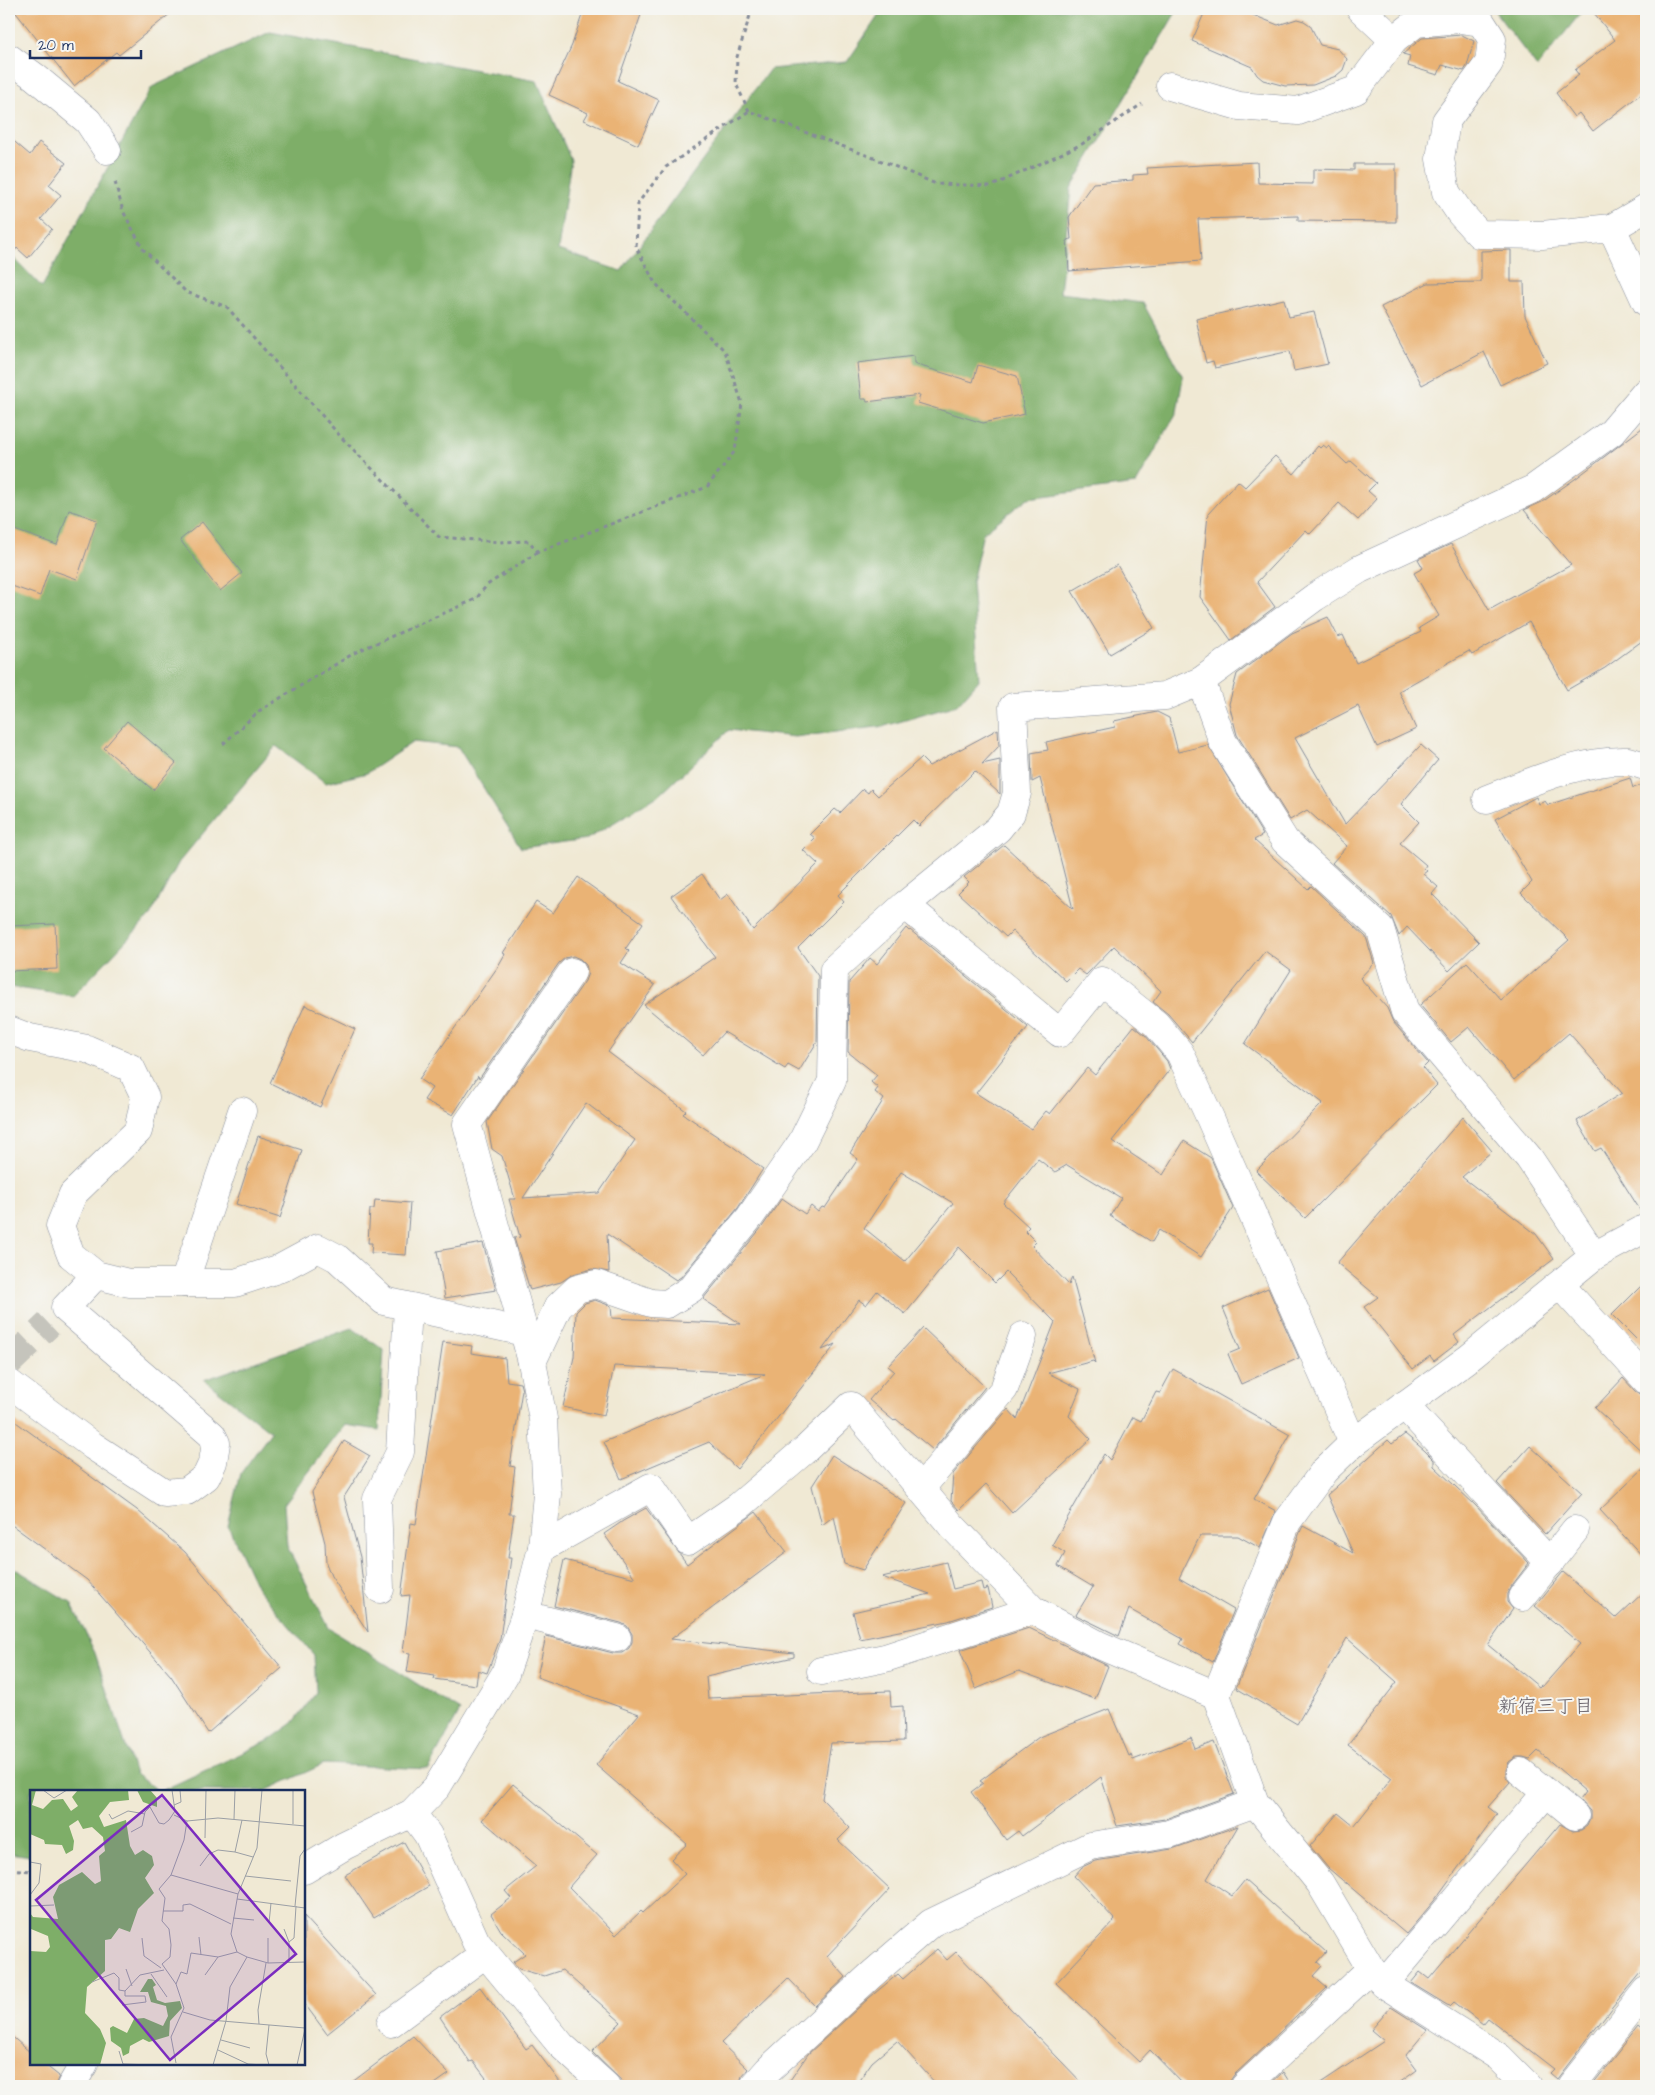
<svg xmlns="http://www.w3.org/2000/svg" width="1655" height="2095" font-family="'Architects Daughter','Klee One',sans-serif">
	<style>
		.forest { fill: #7eae68; stroke: #4c6e63 }
		.building { fill: #eab374; fill-rule: evenodd }
		.lines { fill: none; stroke-linecap: round; stroke-linejoin: round }
		.minor-tunnel { stroke: #c5c4bc; stroke-width: 28; stroke-dasharray: 28 14; stroke-linecap: butt }
		.minor-casing { stroke: #868c99; stroke-width: 29 }
		.path { stroke: #868c99; stroke-width: 3; stroke-dasharray: 4 4; stroke-linecap: butt }
		.minor { stroke: #fff; stroke-width: 28 }
		.labels { text-anchor: middle; stroke-width: 4; stroke-linejoin: round; paint-order: stroke }
		.neighbourhood-label { font-size: 19px; fill: #635d66; stroke: #f6f6f2 }
		.inset-road { fill: none; stroke: #9b9fa5; stroke-width: 1 }
		.view { fill: #7b2cbf; fill-opacity: 0.15; stroke: #7b2cbf; stroke-width: 2.5 }
		.inset-edge { fill: none; stroke: #1b2f5e; stroke-width: 2.5 }
	</style>
	<rect width="100%" height="100%" fill="#f6f6f2"/>
	<filter id="ink" filterUnits="userSpaceOnUse"><feTurbulence type="fractalNoise" baseFrequency=".02" numOctaves="2"/><feDisplacementMap in="SourceGraphic" scale="10" xChannelSelector="R" yChannelSelector="G"/><feConvolveMatrix kernelMatrix="1 2 1 2 8 2 1 2 1" color-interpolation-filters="sRGB"/></filter>
	<filter id="wash" filterUnits="userSpaceOnUse"><feTurbulence type="fractalNoise" baseFrequency=".0096" numOctaves="4" result="noise"/><feDisplacementMap in="SourceGraphic" scale="20" xChannelSelector="R" yChannelSelector="G"/><feGaussianBlur stdDeviation="1.12" result="paint"/><feColorMatrix in="noise" values="0 0 0 0 0 0 0 0 0 0 0 0 0 0 0 0 0 1.4 0 .05"/><feComposite in="paint" operator="in"/></filter>
	<g filter="url(#wash)">
		<rect width="100%" height="100%" fill="#f0e9d4"/>
		<g class="forest">
			<polygon points="883,9 1178,9 1071,188 1060,293 1143,303 1183,377 1177,412 1136,484 1028,498 983,533 972,582 979,680 957,705 885,726 795,737 729,730 661,794 587,839 521,848 458,747 413,742 367,773 326,783 276,746 179,862 150,916 73,996 9,987 9,253 42,287 152,87 270,32 537,81 571,160 558,250 621,271 770,69 847,62"/>
			<polygon points="1493,9 1584,9 1537,67"/>
			<polygon points="352,1328 384,1350 379,1430 345,1425 284,1504 287,1546 329,1628 460,1711 428,1769 324,1764 265,1791 161,1791 268,1741 293,1723 316,1693 314,1655 257,1588 228,1526 241,1473 271,1432 204,1380"/>
			<polygon points="9,1565 71,1603 95,1653 135,1774 158,1791 31,1791 31,1856 9,1853"/>
		</g>
		<g id="blocks">
			<g class="building">
				<polygon points="13,9 176,9 119,55 116,52 74,86"/>
				<polygon points="584,9 643,9 618,81 659,100 638,145 584,120 588,113 549,95 572,45"/>
				<polygon points="1206,9 1238,9 1278,25 1297,19 1304,21 1310,25 1320,45 1338,49 1347,59 1343,70 1336,76 1313,85 1285,86 1263,80 1257,75 1252,67 1192,41"/>
				<polygon points="1591,9 1637,9 1644,18 1646,16 1646,90 1593,131 1579,113 1574,117 1556,93 1579,75 1575,70 1615,40"/>
				<polygon points="1462,35 1474,41 1467,66 1464,71 1442,65 1438,75 1408,66 1410,56 1403,54 1422,38"/>
				<polygon points="9,137 30,155 39,142 66,163 49,185 61,195 41,219 52,229 28,258 17,248 9,258"/>
				<polygon points="1257,162 1258,183 1313,184 1313,169 1354,170 1354,164 1396,164 1396,222 1298,221 1298,216 1198,219 1201,261 1069,271 1067,240 1071,239 1069,217 1093,183 1133,180 1133,175 1148,174 1147,168"/>
				<polygon points="1511,250 1511,282 1524,282 1525,316 1547,363 1500,385 1484,352 1422,385 1381,307 1428,283 1481,282 1481,251"/>
				<polygon points="1284,299 1289,317 1314,312 1328,364 1294,371 1290,351 1215,368 1213,361 1206,363 1196,319"/>
				<polygon points="914,356 914,364 973,382 978,365 1017,376 1025,414 983,423 918,403 920,395 867,402 866,399 861,399 857,363"/>
				<polygon points="1646,425 1646,638 1605,668 1567,690 1529,622 1472,655 1469,651 1399,691 1416,729 1377,747 1358,706 1295,738 1345,824 1421,745 1438,760 1401,804 1419,822 1400,843 1426,865 1424,868 1427,871 1423,874 1438,887 1432,894 1479,942 1449,971 1407,927 1399,936 1391,916 1332,863 1347,846 1307,810 1290,820 1237,735 1229,704 1237,674 1292,633 1328,617 1338,637 1343,635 1356,663 1421,632 1419,628 1439,616 1414,573 1423,568 1418,559 1451,544 1489,610 1571,565 1524,510 1542,502 1575,479"/>
				<polygon points="1323,445 1327,448 1328,446 1347,464 1351,461 1376,483 1368,491 1377,499 1358,520 1339,503 1310,534 1306,530 1257,582 1275,607 1231,640 1200,597 1208,514 1238,481 1245,487 1275,456 1294,474 1318,446 1320,448"/>
				<polygon points="69,510 97,520 77,579 49,569 40,596 9,585 9,528 57,545"/>
				<polygon points="202,522 242,573 220,591 180,540"/>
				<polygon points="1117,565 1154,628 1110,654 1072,591"/>
				<polygon points="1157,712 1169,718 1178,752 1208,745 1263,835 1254,840 1308,889 1311,886 1366,937 1374,963 1360,978 1387,1008 1393,1022 1428,1063 1423,1068 1437,1085 1305,1218 1256,1171 1323,1103 1245,1044 1291,970 1265,951 1192,1042 1168,1014 1153,1002 1161,991 1114,946 1086,975 1078,969 1066,981 1012,931 1006,937 958,893 969,882 964,877 1004,845 1073,909 1040,778 1032,782 1031,753 1048,750 1046,742 1115,727 1114,721"/>
				<polygon points="127,721 176,763 153,790 104,748"/>
				<polygon points="998,729 999,746 982,764 1000,760 1000,794 975,771 919,826 913,820 838,895 844,902 798,948 818,976 817,1042 799,1071 788,1065 785,1069 724,1032 703,1055 644,1005 715,957 671,896 702,874 720,900 728,894 753,930 818,864 803,850 815,838 810,834 835,809 840,813 863,789 868,793 871,789 878,796 921,758 929,766"/>
				<polygon points="1630,778 1633,788 1646,784 1646,1212 1642,1213 1601,1148 1595,1151 1577,1121 1622,1093 1569,1033 1514,1080 1469,1027 1451,1042 1420,1005 1467,962 1501,1000 1569,940 1521,893 1532,882 1495,819 1536,797 1539,804 1545,801 1548,805"/>
				<path d="M578,877L643,923L626,948L629,951L621,963L655,985L608,1052L686,1111L683,1114L732,1146L763,1169L738,1208L681,1277L676,1280L607,1234L609,1272L592,1269L573,1274L561,1282L530,1290L514,1238L520,1237L509,1199H515L502,1156L492,1149L487,1122L585,981L588,973L586,965L580,959L573,956L565,958L559,963L479,1079L478,1076L453,1115L424,1100L432,1088L419,1079L497,968L505,954L503,953L536,902L553,913ZM586,1103L635,1140L599,1193L523,1198Z"/>
				<polygon points="55,924 57,969 9,971 9,926"/>
				<path d="M906,928L909,931L910,930L1028,1027L976,1093L1031,1129L1046,1111L1050,1114L1087,1068L1095,1075L1134,1026L1145,1035L1167,1061L1170,1069L1112,1141L1163,1175L1184,1141L1211,1158L1233,1208L1201,1257L1159,1230L1152,1242L1110,1216L1121,1198L1067,1165L1055,1172L1038,1159L1003,1203L1029,1227L1025,1231L1036,1242L1032,1246L1069,1285L1072,1277L1095,1363L1093,1361L1048,1373L1080,1389L1069,1416L1091,1439L1012,1513L986,1484L959,1510L951,1501L953,1474L1008,1409L1017,1419L1055,1322L1006,1272L995,1283L959,1247L905,1314L877,1291L866,1305L859,1300L822,1350L836,1344L737,1469L709,1442L621,1479L604,1442L765,1374L614,1366L604,1416L563,1407L574,1357L576,1312L585,1303L595,1300L611,1306L612,1318L741,1324L703,1299L762,1227L782,1198L805,1214L811,1206L818,1212L822,1207L825,1208L858,1159L850,1153L884,1099L875,1092L878,1088L871,1082L877,1075L848,1052L849,982L870,958L877,964ZM901,1172L953,1203L905,1261L864,1228Z"/>
				<polygon points="305,1005 355,1029 320,1107 270,1083"/>
				<polygon points="1463,1117 1492,1151 1462,1177 1536,1234 1554,1259 1454,1335 1459,1342 1434,1361 1430,1356 1413,1369 1364,1307 1378,1297 1337,1263"/>
				<polygon points="258,1136 302,1150 280,1218 236,1204"/>
				<polygon points="375,1200 410,1203 406,1255 371,1253 372,1243 368,1243 370,1209 374,1209"/>
				<polygon points="483,1243 496,1290 445,1298 437,1251"/>
				<polygon points="1646,1281 1646,1349 1612,1315"/>
				<polygon points="1268,1288 1299,1358 1241,1384 1228,1354 1240,1349 1223,1308"/>
				<polygon points="923,1328 985,1387 933,1450 896,1419 894,1421 869,1400 894,1371 888,1366"/>
				<polygon points="443,1342 472,1346 471,1353 505,1358 507,1381 520,1383 522,1390 510,1466 515,1467 509,1514 514,1514 508,1558 511,1558 500,1639 487,1673 478,1670 476,1685 434,1679 435,1676 407,1672 410,1653 403,1652 410,1595 401,1596 411,1523 416,1524"/>
				<polygon points="1173,1369 1290,1435 1254,1499 1276,1511 1260,1548 1238,1536 1200,1536 1179,1578 1234,1610 1213,1662 1180,1644 1183,1639 1129,1609 1119,1636 1076,1615 1093,1587 1058,1566 1065,1553 1052,1545 1104,1454 1110,1460 1133,1417 1141,1421 1156,1392 1160,1393"/>
				<polygon points="1623,1378 1635,1391 1641,1395 1646,1395 1646,1455 1595,1408"/>
				<polygon points="9,1417 137,1510 185,1552 282,1668 208,1733 171,1676 87,1580 9,1523"/>
				<polygon points="1405,1434 1424,1450 1434,1460 1434,1466 1476,1506 1529,1563 1510,1588 1507,1594 1507,1602 1513,1609 1488,1645 1539,1687 1541,1685 1543,1686 1580,1644 1535,1606 1563,1572 1616,1618 1646,1590 1646,1966 1612,2007 1557,2079 1550,2073 1554,2069 1488,2018 1483,2024 1454,2002 1450,2006 1447,2005 1411,1983 1420,1972 1429,1979 1560,1824 1573,1831 1581,1830 1587,1826 1590,1819 1590,1811 1580,1800 1586,1792 1538,1751 1530,1759 1523,1757 1516,1757 1509,1762 1506,1770 1506,1777 1510,1782 1488,1807 1497,1814 1434,1901 1406,1934 1328,1868 1310,1846 1338,1813 1354,1826 1392,1778 1348,1745 1397,1682 1347,1638 1297,1724 1236,1688 1301,1530 1303,1526 1353,1553 1327,1495 1388,1440 1392,1444"/>
				<polygon points="344,1441 370,1456 344,1497 360,1557 368,1632 331,1576 326,1563 325,1543 312,1492"/>
				<polygon points="1530,1446 1582,1493 1545,1534 1497,1483"/>
				<polygon points="832,1455 906,1503 863,1570 844,1564 834,1516 822,1525 812,1486"/>
				<polygon points="1646,1466 1646,1560 1600,1510"/>
				<polygon points="646,1508 687,1564 756,1512 787,1552 671,1639 794,1653 794,1657 706,1677 708,1698 890,1691 891,1707 903,1706 904,1741 831,1743 822,1799 850,1828 838,1840 890,1889 827,1956 846,1977 815,2006 788,1978 721,2043 748,2069 742,2076 739,2086 627,2086 592,2052 621,2022 562,1970 544,1976 519,1969 513,1962 525,1954 501,1931 491,1914 511,1898 505,1891 536,1866 482,1820 513,1784 597,1855 569,1887 616,1935 641,1911 643,1913 685,1874 671,1859 687,1844 596,1765 639,1714 537,1677 546,1636 613,1653 622,1653 629,1648 632,1642 632,1634 627,1626 621,1623 554,1606 564,1560 635,1578 604,1534 623,1521"/>
				<polygon points="946,1562 953,1589 981,1582 983,1590 988,1588 992,1607 948,1621 860,1639 853,1612 930,1594 882,1577"/>
				<polygon points="1029,1628 1108,1666 1095,1699 1019,1671 976,1689 960,1650"/>
				<polygon points="1109,1709 1129,1756 1131,1755 1133,1760 1191,1738 1195,1749 1214,1742 1234,1794 1165,1819 1117,1826 1101,1777 1022,1836 1018,1831 1006,1840 971,1792 983,1783 980,1781 1039,1737"/>
				<polygon points="1238,1826 1207,1879 1232,1896 1245,1880 1326,1952 1317,1962 1322,1966 1313,1976 1327,1988 1234,2075 1230,2081 1230,2086 1185,2086 1150,2050 1139,2062 1056,1983 1115,1920 1074,1876 1082,1867 1095,1861 1172,1849"/>
				<polygon points="404,1842 429,1886 374,1918 345,1875"/>
				<polygon points="304,1916 376,1995 327,2034 304,2003"/>
				<polygon points="937,1949 947,1960 956,1952 1085,2086 938,2086 897,2041 872,2062 855,2086 786,2086 808,2054 869,1998 898,1974 903,1979"/>
				<polygon points="480,1987 526,2049 532,2045 563,2086 492,2086 473,2061 470,2062 440,2017"/>
				<polygon points="1391,2007 1427,2030 1406,2055 1417,2070 1395,2086 1316,2086 1384,2041 1371,2030"/>
				<polygon points="1638,2027 1646,2034 1646,2086 1591,2086"/>
				<polygon points="9,2034 31,2053 31,2064 44,2064 59,2076 55,2086 9,2086"/>
				<polygon points="413,2036 449,2074 432,2086 347,2086"/>
				<polygon points="1283,2072 1292,2086 1268,2086"/>
			</g>
		</g>
	</g>
	<g filter="url(#ink)">
		<use href="#blocks" fill-opacity="0" stroke="#868c99" stroke-width="1"/>
		<g class="lines">
			<polyline class="minor-tunnel" points="9,1362 49,1324"/>
			<defs>
				<g id="minor">
					<polyline points="1361,9 1394,40"/>
					<polyline points="9,58 35,77 88,121 107,150"/>
					<polyline points="1170,86 1239,106 1298,111 1356,90 1394,40 1416,23 1459,19 1481,22 1492,39 1489,63 1446,121 1440,159 1446,192 1460,213 1479,234 1542,235 1612,228 1646,208"/>
					<polyline points="1612,228 1646,302"/>
					<polyline points="1201,681 1223,742 1285,841 1380,928 1405,1012 1529,1158 1594,1256"/>
					<path d="M1487,799C1528,783 1582,759 1628,761C1634,762 1640,765 1646,766"/>
					<polyline points="905,905 1060,1033 1102,981 1156,1024 1180,1053 1207,1111 1353,1443"/>
					<polyline points="9,1030 30,1038 87,1049 131,1068 145,1097 138,1131 73,1194 60,1226 71,1255 96,1275 129,1283 235,1283 281,1268 318,1248 337,1258 384,1301 524,1332 532,1362 543,1419 547,1494 542,1548 525,1615 505,1674 437,1787 412,1813 344,1846 304,1870"/>
					<polyline points="184,1283 242,1111"/>
					<polyline points="1560,1285 1646,1380"/>
					<polyline points="524,1332 467,1124 572,972"/>
					<polyline points="532,1362 558,1307 577,1289 596,1284 651,1303 667,1304 691,1289 750,1217 802,1142 832,1081 834,969 905,905 998,829 1011,813 1017,793 1013,707 1165,696 1201,681 1315,597 1360,569 1533,489 1612,432 1646,392"/>
					<polyline points="9,1383 93,1446 165,1493 187,1491 206,1477 213,1462 216,1443 212,1435 65,1308 96,1275"/>
					<polyline points="1404,1405 1550,1563"/>
					<polyline points="921,1488 1004,1389 1023,1336"/>
					<polyline points="542,1548 651,1487 688,1541 739,1506 806,1449 851,1406 952,1526 1033,1610 1099,1645 1216,1695"/>
					<polyline points="380,1589 377,1499 400,1452 408,1307"/>
					<polyline points="1522,1597 1575,1530"/>
					<polyline points="525,1615 617,1638"/>
					<polyline points="821,1671 885,1658 1033,1610"/>
					<polyline points="1521,1772 1575,1816"/>
					<polyline points="412,1813 428,1835 476,1942 561,2045 606,2086"/>
					<polyline points="1384,1984 1546,1793"/>
					<polyline points="391,2023 485,1954"/>
					<polyline points="71,2086 84,2064"/>
					<polyline points="754,2086 768,2070 870,1976 931,1923 1090,1846 1169,1834 1255,1803"/>
					<polyline points="1245,2086 1371,1969"/>
					<polyline points="1528,2086 1499,2057 1384,1984 1371,1969 1320,1883 1255,1803 1216,1695 1287,1522 1324,1471 1353,1443 1469,1358 1594,1256 1646,1228"/>
					<polyline points="1571,2086 1646,1991"/>
				</g>
			</defs>
			<use href="#minor" class="minor-casing"/>
			<g class="path">
				<polyline points="749,111 736,84 737,57 752,9"/>
				<polyline points="115,182 123,211 143,249 186,292 227,307 341,437 439,537 500,542 529,541 538,552 707,487 735,451 742,403 725,351 655,283 636,247 638,203 666,167 749,111 887,163 936,184 992,186 1082,144 1142,104"/>
				<polyline points="223,744 259,711 356,652 476,599 487,585 538,552"/>
				<polyline points="9,1869 31,1871"/>
			</g>
			<use href="#minor" class="minor"/>
		</g>
	</g>
	<g class="labels">
		<g class="neighbourhood-label">
			<text x="1546" y="1712">新宿三丁目</text>
		</g>
	</g>
	<g transform="translate(30 1790)">
		<rect width="275" height="275" fill="#f0e9d4"/>
		<path d="M0,0H6L2,15L13,19L22,10L33,9L41,21L48,16L42,7L48,0H98L99,10L80,12L69,26L74,37L96,30L100,56L105,65L113,60L122,66L124,75L115,88L124,103L108,119L100,142L89,138L81,149L75,150V181L57,197L55,223L70,239L76,253L70,275H0V161L16,162L20,157L18,146L1,139L0,123L3,127L28,129L23,107L29,95L52,82L65,94L71,91L69,66L75,61L73,47L62,37L53,39L48,30L39,36L44,51L43,60L36,64L32,55L15,54L14,50L0,44ZM107,0H120L127,8V17L113,12ZM118,189H122L126,195L123,197L127,210L135,213L150,211L152,218L140,231L139,246L119,252L113,249L100,256L99,263L93,266L91,258L81,251L80,238L83,236L97,243L104,229L114,228L133,236L138,226L136,216L121,212L118,202H110Z" fill="#7eae68"/>
		<path class="inset-road" d="M13,0L24,8L37,0M232,0L227,58L208,104L201,144L207,162L217,167L238,173L275,172M263,0V34M144,15L151,12L150,0M79,24L82,29L98,21L115,24M144,25L157,31L188,28L275,36M204,29L205,0M101,42L112,36L115,22L120,17L129,33L134,34L139,30L145,21L142,0M175,48L176,0M205,62L223,67M0,72L11,74L9,93L0,105M170,76L179,64L188,60L205,62L212,30M141,85L208,104M215,86L261,91M207,109L275,118M0,116L24,115M265,116L270,66L275,59M133,121H153V115L160,114L201,134M203,128L224,130M239,133L241,113M254,139L259,152V172M169,147L171,165M112,148L114,166L131,178M259,152L264,148L266,116M238,173V148M96,179L102,196M121,184L137,207M175,185L188,167M62,192L84,183L89,188V200L95,201L110,185L134,180M146,194L151,182L157,184L161,163L188,167L207,162M92,215L116,212L115,206H95V201M153,222L180,230L275,238M229,234L228,220L236,173M239,235L236,264L239,275M191,250L220,258M188,260L218,274L234,275M89,261L93,274L124,275M146,273L141,247L154,218L146,194L132,174L140,167L141,155L139,139L132,131L135,108L129,99L141,85L154,50L157,31M183,275L196,231L200,197L217,167M267,275L275,239"/>
		<path class="view" d="M132,5L266,164L140,270L6,110Z"/>
		<rect width="275" height="275" class="inset-edge"/>
	</g>
	<rect width="1655" height="2095" fill="none" stroke="#f6f6f2" stroke-width="30"/>
	<path d="M30 50v8h111v-8" fill="none" stroke="#1b2f5e" stroke-width="2.5"/>
	<text x="38" y="50" font-size="15" fill="#1b2f5e" stroke="#f6f6f2" stroke-width="4" paint-order="stroke">20 m</text>
</svg>
